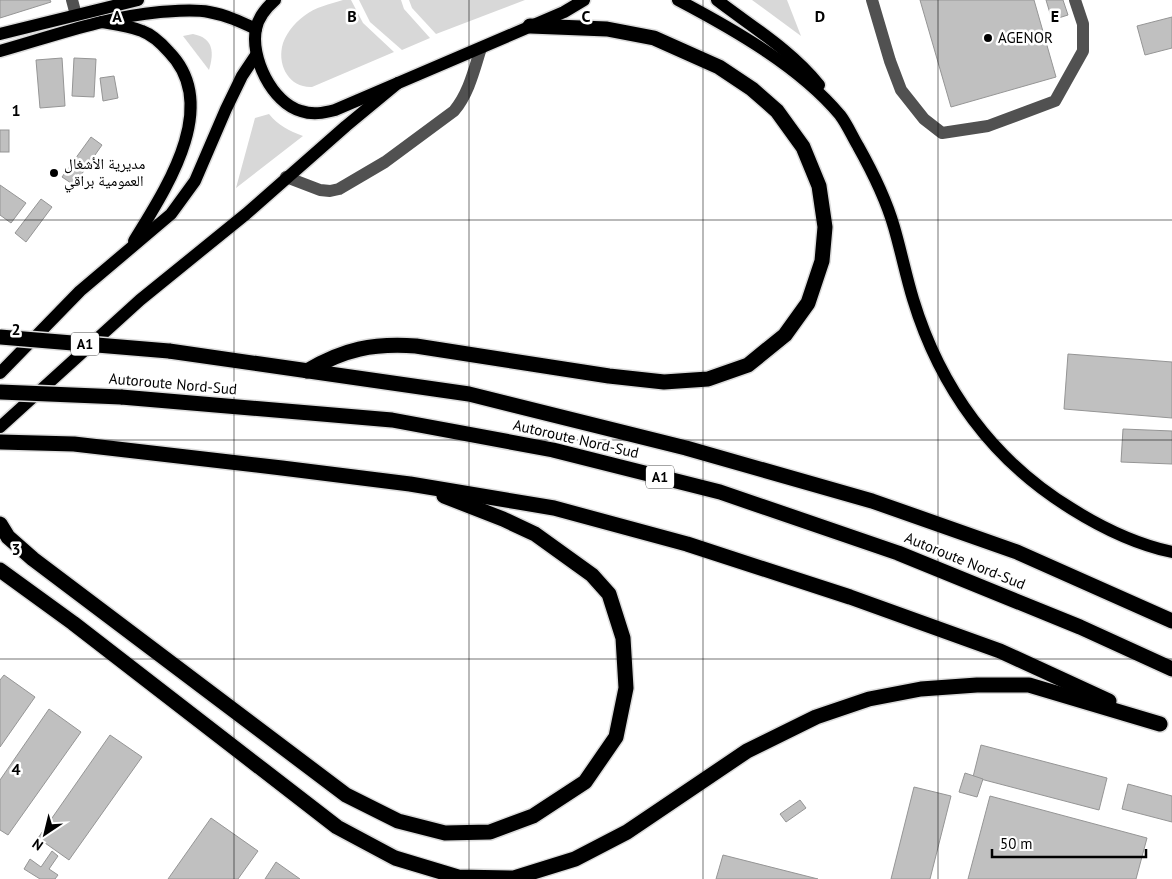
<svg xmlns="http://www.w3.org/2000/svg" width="1172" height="879" font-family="'PT Sans','Noto Naskh Arabic',sans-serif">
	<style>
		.green { fill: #d8d8d8 }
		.building { fill: #c0c0c0; stroke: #959595 }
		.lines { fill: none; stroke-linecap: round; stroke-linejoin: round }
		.major-casing { stroke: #dbdbdb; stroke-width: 15 }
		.highway-casing { stroke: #dbdbdb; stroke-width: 18 }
		.minor { stroke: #515151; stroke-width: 12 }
		.major { stroke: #000; stroke-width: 12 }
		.highway { stroke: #000; stroke-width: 15 }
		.highway-bridge-casing { stroke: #dbdbdb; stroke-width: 18; stroke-linecap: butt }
		.highway-bridge { stroke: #000; stroke-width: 15 }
		.grid { fill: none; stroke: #000; stroke-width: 1; stroke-opacity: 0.55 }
		.poi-dot { fill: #000; stroke: #fff; stroke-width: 2 }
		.labels { text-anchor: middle; stroke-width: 5; stroke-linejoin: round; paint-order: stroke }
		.shield { fill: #fff; stroke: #4c4c4c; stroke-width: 1 }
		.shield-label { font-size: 14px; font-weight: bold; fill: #000 }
		.poi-label { font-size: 15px; fill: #000; stroke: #fff; text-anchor: start }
		.street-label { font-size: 15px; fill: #000; stroke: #fff }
		.grid-label { font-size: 16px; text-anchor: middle; font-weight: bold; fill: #000; stroke: #fff; stroke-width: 5; stroke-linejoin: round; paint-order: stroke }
	</style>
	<rect width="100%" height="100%" fill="#fff"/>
	<g class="green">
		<path d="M343,0H351L363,23L394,52L312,87C290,88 278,67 282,47C284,36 294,23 304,16C315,7 330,4 343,0Z"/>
		<polygon points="359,0 401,0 404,9 430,38 402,50 370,22"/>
		<polygon points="409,0 525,0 436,34 412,8"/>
		<polygon points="752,0 787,0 801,36"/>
		<path d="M193,34C214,38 214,53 209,70L183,36Z"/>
		<path d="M269,114C278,125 289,131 303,136L236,188L255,118Z"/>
	</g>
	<g class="building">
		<polygon points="0,0 50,0 51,2 0,18"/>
		<polygon points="920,0 1034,0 1056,77 951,107"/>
		<polygon points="1046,0 1063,0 1068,15 1052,20"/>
		<polygon points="1172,17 1172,48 1145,55 1137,26"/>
		<polygon points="62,58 65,106 40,108 36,60"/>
		<polygon points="74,58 96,59 94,97 72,96"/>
		<polygon points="114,76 118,98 103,101 100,78"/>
		<rect x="0" y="130" width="9" height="22"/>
		<polygon points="91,137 102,145 74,185 62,177"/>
		<polygon points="0,185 26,203 11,223 0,215"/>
		<polygon points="41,199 52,207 26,242 15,233"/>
		<polygon points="1068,354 1172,362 1172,418 1064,409"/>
		<polygon points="1123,429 1172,431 1172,464 1121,462"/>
		<polygon points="4,675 35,697 0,747 0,680"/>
		<polygon points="49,709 81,732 8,835 0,830 0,780"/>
		<polygon points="110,735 142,757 69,860 38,838"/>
		<polygon points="981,745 1107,778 1099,810 973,777"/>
		<polygon points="965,773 983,779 977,797 959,792"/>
		<polygon points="1128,784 1172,796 1172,822 1122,809"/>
		<polygon points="914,787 951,796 930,879 891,879"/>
		<polygon points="990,796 1147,838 1136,879 968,879"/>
		<polygon points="800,800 806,808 786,822 780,814"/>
		<polygon points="211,818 258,851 238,879 168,879"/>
		<polygon points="52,851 58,856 49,869 58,875 55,879 40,879 24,869 30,859 41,867"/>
		<polygon points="723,855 818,879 716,879"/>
		<polygon points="276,862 300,879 265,879"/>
	</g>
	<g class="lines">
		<defs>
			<g id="major">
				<path d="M275,0C267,7 258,18 256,29C250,57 272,103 301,111C313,115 323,113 335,110L564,12L584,0"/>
				<path d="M678,0C733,29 800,67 840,115C847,124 852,136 858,146C872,171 886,199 894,227C901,251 906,276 913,299C940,388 993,461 1072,509C1104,529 1135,544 1172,552"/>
				<path d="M717,0C752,27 791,50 819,85"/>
				<path d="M102,22C115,24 130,26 142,31C153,35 162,44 169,52C222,106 165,190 134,241"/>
				<polyline points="0,34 138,0"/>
				<path d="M0,51C53,36 105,17 160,12C176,11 193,9 209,12C226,15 241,22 256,29"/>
				<polyline points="0,373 80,291 171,214 195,181 226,109 242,76 256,55"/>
				<polyline points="0,427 140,300 246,214 346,126 398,83"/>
			</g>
			<g id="highway">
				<polyline points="169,351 469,394 686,448 872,501 1017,552 1172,621"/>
				<path d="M307,371C344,349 373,343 416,346L609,376L664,382L708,379L748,365L785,335L808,303L822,261L825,227L819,186L803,147L777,111L752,89L719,67L654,38L607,29L530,26"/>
				<polyline points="121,397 392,420 553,450 720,492 898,553 1080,627 1172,669"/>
				<polyline points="0,442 74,444 282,468 410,484 554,508 687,544 850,597 1000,651 1109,701"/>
				<polyline points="0,524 8,537 33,559 346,795 398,821 445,833 490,832 533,816 585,782 616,737 626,688 623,638 609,594 592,575 535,534 503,519 444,496"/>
				<polyline points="0,570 73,623 337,827 395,858 458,877 514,878 575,859 627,832 747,751 816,717 869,699 921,689 977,685 1029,685 1160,724"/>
			</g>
		</defs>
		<use href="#major" class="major-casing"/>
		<use href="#highway" class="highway-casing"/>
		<g class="minor">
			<polyline points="72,0 76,15"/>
			<polyline points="872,0 890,61 901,90 924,119 942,133 988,126 1055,101 1083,51 1083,24 1075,0"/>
			<path d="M286,177L320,190L330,191L339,189L385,162L454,111C469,93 474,70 481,48"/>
		</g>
		<use href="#major" class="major"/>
		<use href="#highway" class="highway"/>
		<defs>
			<g id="highway-bridge">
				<polyline points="0,337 169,351"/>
				<polyline points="0,392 121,397"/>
			</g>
		</defs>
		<use href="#highway-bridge" class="highway-bridge-casing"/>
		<use href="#highway-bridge" class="highway-bridge"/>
	</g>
	<path class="grid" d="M234,0V879M469,0V879M703,0V879M938,0V879M0,220H1172M0,440H1172M0,659H1172"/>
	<g class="poi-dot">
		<circle cx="988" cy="38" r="5"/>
		<circle cx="54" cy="173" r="5"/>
	</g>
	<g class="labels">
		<g class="shield">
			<rect x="71" y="332.5" width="28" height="23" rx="4"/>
			<rect x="646" y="465.5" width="28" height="23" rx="4"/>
		</g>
		<g class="shield-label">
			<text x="85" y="349">A1</text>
			<text x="660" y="482">A1</text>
		</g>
		<g class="poi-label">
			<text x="998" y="43">AGENOR</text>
			<text x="64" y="169">مديرية الأشغال<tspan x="64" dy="17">العمومية براقي</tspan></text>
		</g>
		<g class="street-label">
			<text transform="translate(173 384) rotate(5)" y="5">Autoroute Nord-Sud</text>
			<text transform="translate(576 439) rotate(13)" y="5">Autoroute Nord-Sud</text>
			<text transform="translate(965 561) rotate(22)" y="5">Autoroute Nord-Sud</text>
		</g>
	</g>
	<g class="grid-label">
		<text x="117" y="22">A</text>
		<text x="352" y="22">B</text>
		<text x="586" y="22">C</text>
		<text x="820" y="22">D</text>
		<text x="1055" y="22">E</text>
		<text x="16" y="116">1</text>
		<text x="16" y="335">2</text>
		<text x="16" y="555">3</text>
		<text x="16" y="775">4</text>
	</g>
	<g transform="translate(45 834) rotate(215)" stroke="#ffffff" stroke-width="4" paint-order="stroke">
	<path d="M0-4L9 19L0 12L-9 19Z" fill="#000000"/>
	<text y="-8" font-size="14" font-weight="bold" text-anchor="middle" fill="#000000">N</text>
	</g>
	<path d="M992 849v8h154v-8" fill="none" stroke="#000000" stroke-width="2.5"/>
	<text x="1000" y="849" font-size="15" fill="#000000" stroke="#ffffff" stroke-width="4" paint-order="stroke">50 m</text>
</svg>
